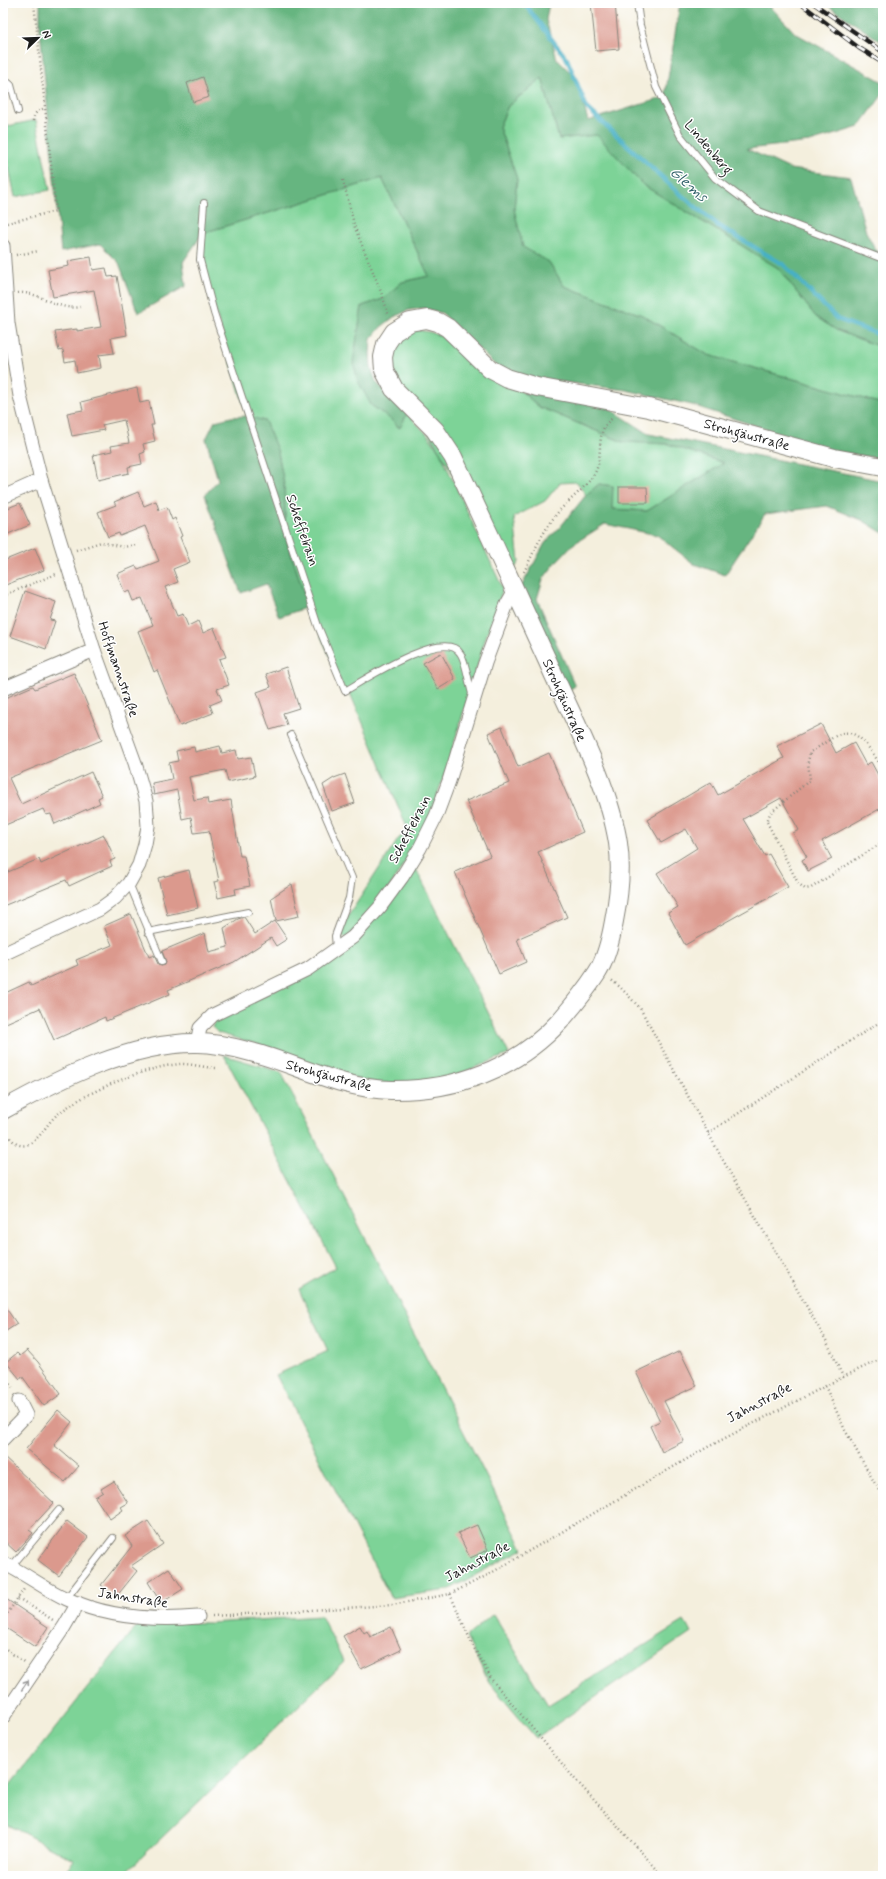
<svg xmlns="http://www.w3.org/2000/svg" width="886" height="1879" font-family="Mynerve,sans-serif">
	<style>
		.green { fill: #7dd397; stroke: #4c785a }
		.forest { fill: #66b580; stroke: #41684e }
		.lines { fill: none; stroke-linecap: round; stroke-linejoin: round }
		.stream { stroke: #46b0c5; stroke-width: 4.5 }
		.building { fill: #db998d }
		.service-casing { stroke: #88867c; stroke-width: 8 }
		.minor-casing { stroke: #88867c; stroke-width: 15 }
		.secondary-casing { stroke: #88867c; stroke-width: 20 }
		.path { stroke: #88867c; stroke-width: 2.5; stroke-dasharray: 1 3; stroke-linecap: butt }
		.service { stroke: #fff; stroke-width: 6 }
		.minor { stroke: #fff; stroke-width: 13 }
		.secondary { stroke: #fff; stroke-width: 18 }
		.rail-casing { stroke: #1c1c1c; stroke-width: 4.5 }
		.rail { stroke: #fff; stroke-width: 3; stroke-dasharray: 9; stroke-linecap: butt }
		.oneway { stroke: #999 }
		.labels { text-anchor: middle; stroke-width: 3; stroke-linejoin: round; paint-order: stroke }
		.street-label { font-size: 14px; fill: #1c1c1c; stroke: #fff }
		.water-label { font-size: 15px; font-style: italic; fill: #2f5f68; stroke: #fff }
	</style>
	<rect width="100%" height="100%" fill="#fff"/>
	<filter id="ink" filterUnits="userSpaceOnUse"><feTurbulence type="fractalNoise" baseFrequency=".025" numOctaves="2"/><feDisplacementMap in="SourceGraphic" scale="8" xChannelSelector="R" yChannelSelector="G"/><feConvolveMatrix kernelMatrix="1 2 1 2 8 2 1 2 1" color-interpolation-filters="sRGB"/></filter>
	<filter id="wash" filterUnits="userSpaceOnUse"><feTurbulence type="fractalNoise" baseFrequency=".012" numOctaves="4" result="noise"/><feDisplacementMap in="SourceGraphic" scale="16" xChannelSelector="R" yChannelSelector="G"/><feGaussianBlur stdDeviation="0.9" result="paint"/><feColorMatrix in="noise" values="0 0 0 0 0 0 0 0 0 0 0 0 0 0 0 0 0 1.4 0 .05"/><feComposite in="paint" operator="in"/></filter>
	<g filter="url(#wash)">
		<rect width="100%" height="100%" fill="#f4efdd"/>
		<g class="green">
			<polygon points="542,78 559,139 597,134 643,185 778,268 816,317 838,331 883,348 883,404 708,355 642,315 564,286 549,262 523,248 514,209 517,179 499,127 508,106"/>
			<polygon points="36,120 50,190 15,197 3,139 3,127"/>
			<polygon points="382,178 429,276 402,282 383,299 362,306 360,320 371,405 389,418 399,428 407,414 427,434 440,452 503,589 486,637 447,767 430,815 416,844 380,903 347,937 342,938 343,924 399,838 409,832 350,693 345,691 308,607 286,537 284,484 278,452 247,416 200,260 203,233"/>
			<path d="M417,330L430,332L441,336L481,372L522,392L539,407L623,442L668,444L724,463L647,511L611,509L613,486L599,484L586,495L577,482L560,483L545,501L514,517L519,562L512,572L393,373C391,349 394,339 417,330Z"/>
			<polygon points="415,867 509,1054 451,1077 408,1083 377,1083 333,1073 288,1053 218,1033 212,1027 216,1019 321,966"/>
			<polygon points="224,1055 281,1072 523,1549 448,1590 391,1598 276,1375 328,1351 299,1289 336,1267"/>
			<polygon points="493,1614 548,1705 684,1621 691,1632 536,1738 489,1682 466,1637"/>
			<polygon points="321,1616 344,1662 122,1876 61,1876 74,1860 3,1822 3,1794 140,1622 210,1623"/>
		</g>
		<g class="forest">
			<polygon points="40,3 549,3 546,20 557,59 576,78 588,121 665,97 680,3 767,3 795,33 883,82 883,94 859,127 810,142 747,149 790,169 851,177 866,232 883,263 883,348 838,331 816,317 778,268 643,185 597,135 559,139 542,78 508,106 499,127 517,179 514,209 523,247 549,262 564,286 642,315 708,355 883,404 883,459 833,451 692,405 626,390 523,377 498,368 442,313 423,308 409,310 394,317 381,327 371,339 370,353 371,367 376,382 407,414 400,428 389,418 371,405 358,381 353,362 362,306 383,299 402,282 429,276 382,178 203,233 183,262 186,286 138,313 119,263 100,244 61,252 40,29"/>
			<polygon points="824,3 883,3 883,43"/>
			<polygon points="522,392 603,404 649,434 883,481 883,533 862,520 827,506 765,514 725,575 694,564 657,535 605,524 572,545 557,561 543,579 537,599 575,686 567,691 520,589 545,543 561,526 586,495 599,484 613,486 612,509 647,511 724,463 668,444 623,442 539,407"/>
			<polygon points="247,416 265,421 278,452 284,484 286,537 308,607 279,617 266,584 241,593 205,495 218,480 206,439 215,421 231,417"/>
		</g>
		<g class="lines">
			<polyline class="stream" points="524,3 567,59 587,108 679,193 719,226 784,265 837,319 883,336"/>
		</g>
		<g id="blocks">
			<g class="building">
				<polygon points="591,3 615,3 619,49 596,51"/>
				<polygon points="203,77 209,97 193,102 187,83"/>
				<polygon points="91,257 93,270 106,268 108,277 117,276 127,335 111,338 114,353 99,355 101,368 77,373 75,360 65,362 63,350 59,351 55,332 77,329 77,331 101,327 94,290 53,297 48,270 69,266 68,261"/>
				<polygon points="137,388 140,403 149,401 154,425 151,425 155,441 143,444 145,452 140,454 142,464 128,467 129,473 98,480 93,455 112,451 111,446 129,443 124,420 102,425 104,430 72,436 67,413 83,410 81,402"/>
				<polygon points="619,487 647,487 648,503 619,503"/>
				<polygon points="138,492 144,506 156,501 159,510 167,507 172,520 175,518 182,536 180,537 190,562 173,569 178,582 165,587 177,616 183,614 188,626 198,621 203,633 214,628 226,657 219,659 229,685 217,689 222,700 210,705 213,713 180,726 157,670 154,672 138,631 153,625 142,598 133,601 129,591 125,593 117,574 136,566 138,569 159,561 145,526 120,536 119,533 108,537 98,512 116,505 114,502"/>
				<polygon points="20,503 30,525 3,536 3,510"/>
				<polygon points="35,548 44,570 3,586 3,561"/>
				<polygon points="25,591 56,602 50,620 55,621 46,649 10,636"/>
				<polygon points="441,653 455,679 438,689 423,663"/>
				<polygon points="286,667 299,708 283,713 287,725 270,730 257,692 271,687 266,674"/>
				<polygon points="74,673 102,740 9,778 21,804 91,772 102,796 98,798 100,803 55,824 51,814 46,815 43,809 3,826 3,699 33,686 35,689"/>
				<polygon points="821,724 836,753 854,743 866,765 871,762 883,784 883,807 822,841 832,859 808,871 802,860 807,857 793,833 799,830 781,798 743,819 765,856 769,854 788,887 685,945 668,913 678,907 657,873 697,848 686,829 661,843 647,820 711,782 718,795 784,758 777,746"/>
				<polygon points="502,727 518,767 549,753 583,832 538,852 567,917 517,939 526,962 499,974 455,872 490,856 466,801 509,783 488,733"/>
				<polygon points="220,746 222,753 236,750 238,759 251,757 255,776 228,782 225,770 189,777 194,800 207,798 208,804 231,800 240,856 244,856 250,886 235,889 236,894 218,898 214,882 219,881 209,831 194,833 191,817 182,819 177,790 154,795 152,783 172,779 169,763 178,761 176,751 194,747 195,752"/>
				<polygon points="345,774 355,803 332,811 323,785 334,778"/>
				<polygon points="104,835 115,859 110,861 112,866 69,886 66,880 3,906 3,874 39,859 41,864"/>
				<polygon points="189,870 198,908 167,915 158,878"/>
				<polygon points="292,884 299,916 276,921 271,898"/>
				<polygon points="131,914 149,957 154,955 158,964 161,966 165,965 166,962 162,951 205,933 209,952 228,947 224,928 238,919 244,917 255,934 275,921 287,939 276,946 271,938 234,962 168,990 170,994 106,1021 105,1017 54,1040 40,1008 6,1023 3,1015 3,994 29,982 31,986 78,965 76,960 112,945 104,926"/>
				<polygon points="3,1304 17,1324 3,1333"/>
				<polygon points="27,1350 38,1362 61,1394 44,1406 22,1376 20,1379 6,1362 17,1353 20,1356"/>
				<polygon points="680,1351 697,1386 664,1401 684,1441 662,1452 650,1426 660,1421 636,1372"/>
				<polygon points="58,1410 72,1422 54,1445 79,1466 65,1482 26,1449"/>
				<polygon points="3,1456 54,1503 29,1530 33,1533 16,1552 3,1540"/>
				<polygon points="114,1481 128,1503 121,1507 123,1510 110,1519 95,1497 103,1492 101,1489"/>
				<polygon points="67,1521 88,1537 59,1576 38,1560"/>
				<polygon points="148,1521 163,1544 131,1566 137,1571 116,1597 101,1585 132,1546 125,1536"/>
				<polygon points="477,1525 488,1550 470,1558 458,1533"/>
				<polygon points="169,1568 183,1589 161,1603 148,1582"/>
				<polygon points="3,1597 48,1627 35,1647 3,1626"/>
				<polygon points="360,1626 364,1633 367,1631 370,1637 391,1627 401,1650 361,1669 343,1636"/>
			</g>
		</g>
	</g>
	<g filter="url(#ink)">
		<use href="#blocks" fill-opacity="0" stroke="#88867c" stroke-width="1"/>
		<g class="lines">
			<defs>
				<g id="service">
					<polyline points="637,3 640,25 656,87 680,135 715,178 759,211 883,259"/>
					<polyline points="3,78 11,85 18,111"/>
					<path d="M204,203L200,260L214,313L318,626L345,691C364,680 444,628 460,653C466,660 469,686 473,697"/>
					<polyline points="291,735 352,878 349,898 335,936 336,948"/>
					<polyline points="129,883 162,962"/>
					<polyline points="148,932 248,912"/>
					<polyline points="11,1567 59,1510"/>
					<polyline points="66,1599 113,1538"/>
				</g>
				<g id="minor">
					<polyline points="3,246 8,323 20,396 41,480 94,650 135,763 146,801 148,826 145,844 139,865 129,883 115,898 100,909 3,954"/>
					<polyline points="3,497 41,480"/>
					<polyline points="3,689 94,650"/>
					<polyline points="197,1043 200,1028 213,1015 308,969 353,937 380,907 402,877 420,848 436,816 449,781 485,663 507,604 515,590"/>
					<polyline points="3,1439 26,1415 19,1401"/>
					<path d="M3,1563C25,1573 44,1589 67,1599C107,1617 154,1621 198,1617"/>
					<polyline points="3,1717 64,1627 78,1603"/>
				</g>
				<path id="secondary" d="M3,1110C58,1079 133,1042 197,1043C215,1043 233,1047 251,1052C297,1064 341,1089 391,1090C455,1091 516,1069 560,1021C573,1006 586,990 597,973C606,959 611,938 614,921C619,896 622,869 618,843C609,784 572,717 548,662C517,594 485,525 453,457L435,430L394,389L384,370L383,357L386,344L394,332L410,322L427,319L438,322L448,328L490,369L507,378L537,387L649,408L834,458L883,467"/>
			</defs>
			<use href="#service" class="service-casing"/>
			<use href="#minor" class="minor-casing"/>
			<use href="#secondary" class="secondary-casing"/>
			<g class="path">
				<path d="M33,121C34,113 37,111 45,108"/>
				<polyline points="343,180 355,228 380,289 389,316"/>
				<polyline points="3,224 56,211 34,3"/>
				<polyline points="16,255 39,251"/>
				<path d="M18,293C41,291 55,311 80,307"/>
				<polyline points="76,550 101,542 123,547 136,545"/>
				<path d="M524,572C534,551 544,529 559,511C570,499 592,483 597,468C603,451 595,429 613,418"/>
				<polyline points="3,596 56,574"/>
				<path d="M883,768C873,755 859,726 840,734C830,738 820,747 810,752L808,762L810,780L770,813L767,822L798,883L805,889L811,888L883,842"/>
				<path d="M3,1128C8,1135 15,1148 26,1145C41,1140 46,1123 58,1114C85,1092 147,1066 181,1064C194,1064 205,1068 217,1068"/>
				<polyline points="708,1133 883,1020"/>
				<polyline points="3,1374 14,1390"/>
				<polyline points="843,1377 883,1358"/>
				<polyline points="825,1386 845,1430 883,1498"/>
				<polyline points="450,1594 473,1646 492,1680 574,1778 663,1876"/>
				<polyline points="18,1598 53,1620"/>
				<polyline points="212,1616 392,1605 450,1594 486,1576 706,1448 843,1377 827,1342 724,1162 640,1008 620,987 610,979"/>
				<polyline points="3,1620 24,1589"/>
				<polyline points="3,1647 25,1663"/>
			</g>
			<use href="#service" class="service"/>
			<use href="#minor" class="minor"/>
			<use href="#secondary" class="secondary"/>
			<defs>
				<g id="rail">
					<polyline points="800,3 859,48 883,63"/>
					<polyline points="813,3 883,52"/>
				</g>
			</defs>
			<use href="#rail" class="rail-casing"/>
			<use href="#rail" class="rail"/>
		</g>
		<defs><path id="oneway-shaft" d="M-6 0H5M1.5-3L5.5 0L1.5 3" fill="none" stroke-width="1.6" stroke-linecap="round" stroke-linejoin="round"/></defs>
		<use class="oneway" href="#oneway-shaft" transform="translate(25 1685) rotate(-56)"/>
	</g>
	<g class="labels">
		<g class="street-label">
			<text transform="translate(709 147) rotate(50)" y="5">Lindenberg</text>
			<text transform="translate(747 434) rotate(15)" y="5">Strohgäustraße</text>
			<text transform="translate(303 530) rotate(71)" y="5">Scheffelrain</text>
			<text transform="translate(119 669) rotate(71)" y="5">Hoffmannstraße</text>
			<text transform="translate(565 700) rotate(66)" y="5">Strohgäustraße</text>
			<text transform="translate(409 829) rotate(-62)" y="5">Scheffelrain</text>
			<text transform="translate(329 1075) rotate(15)" y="5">Strohgäustraße</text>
			<text transform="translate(759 1402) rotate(-28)" y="5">Jahnstraße</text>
			<text transform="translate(477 1561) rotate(-28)" y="5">Jahnstraße</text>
			<text transform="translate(133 1597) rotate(9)" y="5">Jahnstraße</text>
		</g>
		<g class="water-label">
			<text transform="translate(689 184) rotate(41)" y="5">Glems</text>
		</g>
	</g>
	<rect width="886" height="1879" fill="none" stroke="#fff" stroke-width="16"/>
	<g transform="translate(38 38) rotate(67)" stroke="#ffffff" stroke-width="3" paint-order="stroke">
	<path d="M0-3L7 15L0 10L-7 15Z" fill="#1c1c1c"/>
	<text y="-6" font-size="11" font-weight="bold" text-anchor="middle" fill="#1c1c1c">N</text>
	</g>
</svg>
